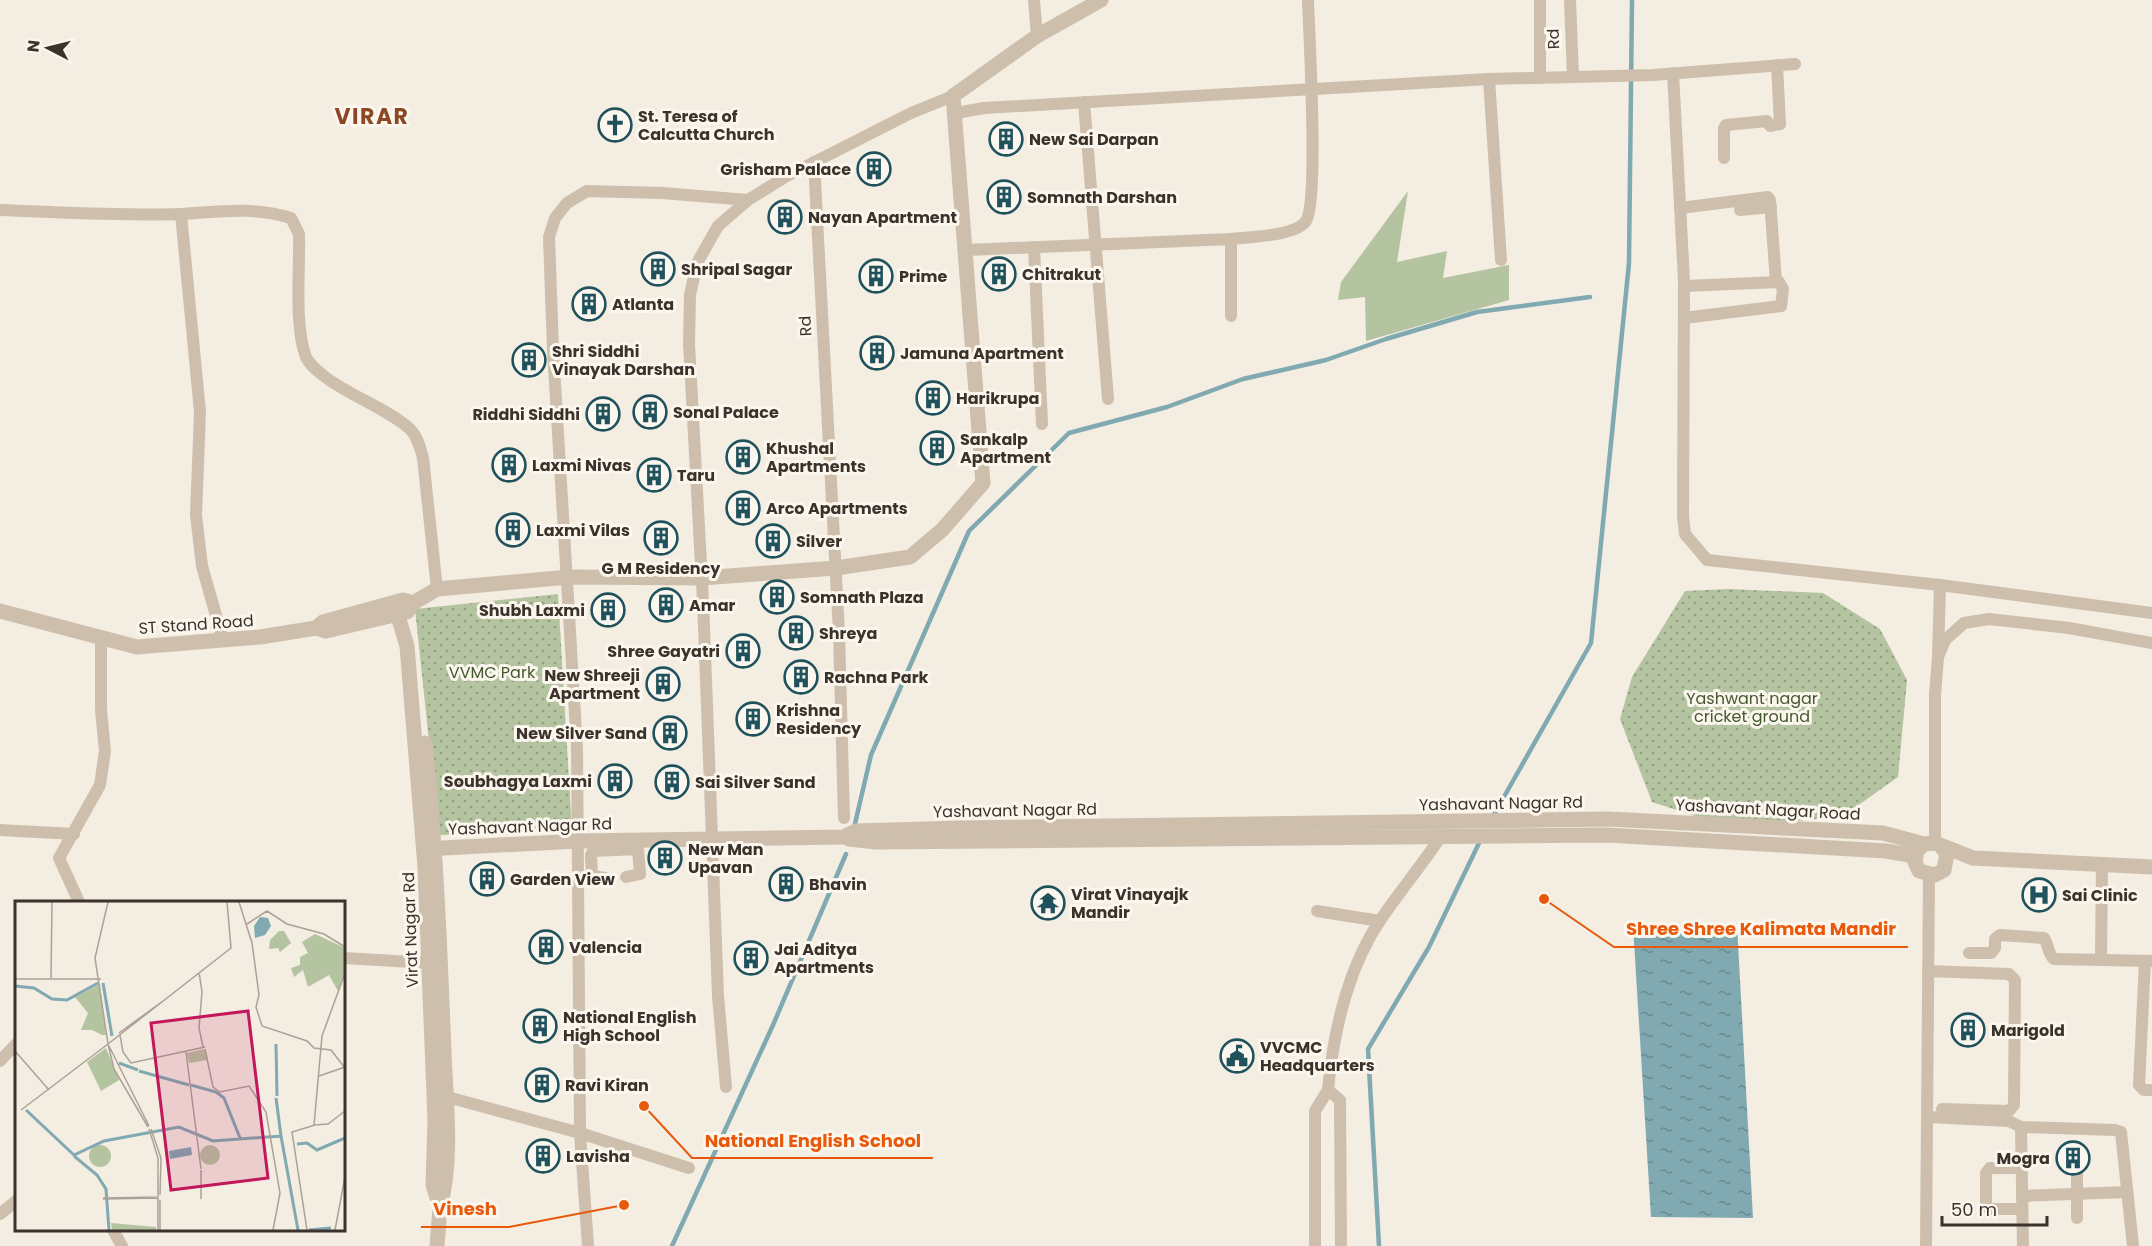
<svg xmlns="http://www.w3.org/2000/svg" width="2152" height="1246" font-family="Poppins,sans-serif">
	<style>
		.grass { fill: #b4c3a0 }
		.park { fill: url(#park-dots) }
		.water { fill: url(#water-ripples) }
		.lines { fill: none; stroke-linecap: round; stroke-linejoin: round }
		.stream { stroke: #80a9b1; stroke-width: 4.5 }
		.minor { stroke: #cdbfac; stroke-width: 12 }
		.tertiary { stroke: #cdbfac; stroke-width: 15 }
		.labels { text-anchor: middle; stroke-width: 6; stroke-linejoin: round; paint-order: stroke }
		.street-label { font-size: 16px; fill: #3b322b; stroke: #fbf6ee }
		.poi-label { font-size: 16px; font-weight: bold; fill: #3b322b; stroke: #fbf6ee; text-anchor: start }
		.park-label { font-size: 16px; fill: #45592e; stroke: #fbf6ee }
		.district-label { font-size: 22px; font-weight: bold; letter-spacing: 1.5px; fill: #8b4823; stroke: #fbf6ee }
		.inset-river { fill: none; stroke: #80a9b1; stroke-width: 3 }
		.inset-road { fill: none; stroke: #aaa298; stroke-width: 1.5 }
		.view { fill: #c2185b; fill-opacity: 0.15; stroke: #c2185b; stroke-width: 3 }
		.inset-edge { fill: none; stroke: #3b322b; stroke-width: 3 }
		.leader { fill: none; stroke: #e8590c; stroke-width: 2 }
		.callout-dot { fill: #e8590c; stroke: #fbf6ee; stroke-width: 2 }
		.callout-label { font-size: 18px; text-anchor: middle; font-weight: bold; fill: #e8590c; stroke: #fbf6ee; stroke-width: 6; stroke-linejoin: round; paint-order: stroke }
	</style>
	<defs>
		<pattern id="park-dots" width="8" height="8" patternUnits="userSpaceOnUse" patternTransform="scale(1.5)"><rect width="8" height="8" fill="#b4c3a0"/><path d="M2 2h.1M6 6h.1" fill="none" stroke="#949f83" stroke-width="1.8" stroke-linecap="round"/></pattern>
		<pattern id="water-ripples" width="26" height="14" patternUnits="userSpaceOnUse" patternTransform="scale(1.5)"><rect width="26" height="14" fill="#80a9b1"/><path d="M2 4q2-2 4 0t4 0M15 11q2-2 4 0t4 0" fill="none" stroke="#6a8a90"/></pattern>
	</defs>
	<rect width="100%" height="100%" fill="#f4ede1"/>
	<polygon class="grass" points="1408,191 1397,262 1447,251 1443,278 1509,265 1509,300 1366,341 1365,297 1338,300 1341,282"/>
	<g class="park">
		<polygon points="1728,589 1823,593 1880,629 1907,680 1898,777 1843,816 1732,828 1652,802 1620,719 1632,677 1685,591"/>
		<polygon points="558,594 572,831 439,835 415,609"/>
	</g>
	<polygon class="water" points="1737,925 1753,1218 1651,1217 1633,926"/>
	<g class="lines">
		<g class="stream">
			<polyline points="1492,818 1591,643 1629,263 1632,0"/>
			<polyline points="854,828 871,755 969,531 1069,433 1167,407 1243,379 1326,360 1386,339 1477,312 1590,297"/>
			<polyline points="672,1246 773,1025 846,854"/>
			<polyline points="1379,1246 1368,1049 1429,947 1481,839"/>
		</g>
		<g class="minor">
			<polyline points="1034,0 1037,36"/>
			<polyline points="1570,0 1573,77"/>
			<polyline points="1673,73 1684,281 1683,517 1685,534 1707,560 1940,585 1938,657"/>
			<polyline points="1540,78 1540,0"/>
			<polyline points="1489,79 1501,260"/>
			<polyline points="1084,102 1108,399"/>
			<polyline points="956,113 984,108 1489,79 1653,75 1795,64"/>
			<polyline points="1724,158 1724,128 1726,125 1767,121 1770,126 1780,124 1777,65"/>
			<polyline points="814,162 839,633 844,818"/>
			<polyline points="1680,208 1768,197 1770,200 1776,282"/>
			<path d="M0,210C60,212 121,216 181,214C219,212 253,206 291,218L299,234C300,267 294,327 306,357C310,366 320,373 328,379C353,397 389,410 410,429C418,437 420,448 423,458L437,589"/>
			<polyline points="1740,210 1771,207"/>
			<polyline points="181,214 200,412 196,515 202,566 223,640"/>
			<polyline points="1034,247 1042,424"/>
			<polyline points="966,250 1231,239"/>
			<path d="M1231,316V239C1249,237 1296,236 1306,221C1319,202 1309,33 1308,0"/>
			<polyline points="1684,318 1781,306 1783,289 1779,282 1684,286"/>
			<polyline points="1940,585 2152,613"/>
			<polyline points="0,830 74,834"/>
			<polyline points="1935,843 1935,695 1938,657 1945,640 1964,623 1989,619 2069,628 2152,643"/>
			<polyline points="605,878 592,876 591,855 593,851 638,849 640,874 626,877"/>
			<polyline points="79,902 59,858 100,785 105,751 101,710 101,639"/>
			<polyline points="1317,911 1380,921"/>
			<path d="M1969,953H1991L1995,948V939L2000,935L2044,938C2049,945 2047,953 2054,959L2152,961"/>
			<polyline points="344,958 429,963"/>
			<polyline points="2101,959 2102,863"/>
			<polyline points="2145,961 2139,1085 2144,1090 2152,1090"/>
			<polyline points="1928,971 2009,974 2015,980 2014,1105 2009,1111 1942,1109"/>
			<polyline points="0,1061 16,1044"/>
			<polyline points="726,1087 718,996 703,601 689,344 690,295 697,263 718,226 748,200 787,176 911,113 953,96"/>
			<path d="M1328,1090C1333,1036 1344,983 1371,935C1390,902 1420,869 1441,836"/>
			<polyline points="440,1095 580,1133 689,1168"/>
			<polyline points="1928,1117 2009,1121 2021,1127 2115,1130 2121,1132 2133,1246"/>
			<polyline points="2021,1127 2023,1246"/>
			<polyline points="2022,1168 1990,1168 1986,1173 1986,1204 1989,1209 2022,1209"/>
			<polyline points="2077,1173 2077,1218"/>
			<polyline points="2022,1196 2127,1192"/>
			<polyline points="0,1214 16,1201"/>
			<polyline points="113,1230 122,1246"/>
			<polyline points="588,1246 580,1133 577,748 553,350 549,237 555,218 567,203 587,191 662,193 748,200"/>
			<polyline points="1315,1246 1315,1111 1328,1090 1340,1100 1341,1246"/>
			<polyline points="1926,1246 1929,875"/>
		</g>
		<g class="tertiary">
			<polyline points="394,603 407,646 425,867 435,1121 433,1185 440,1207 437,1246"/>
			<polyline points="413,603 437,589 569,577 702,578 836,568 910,557 942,530 983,483 953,96 1037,36 1101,0"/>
			<polyline points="0,611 137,647 260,637 316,628 326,631 407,612 413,603 403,600 323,622 316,628"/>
			<path d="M425,743C436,846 440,949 444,1053C446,1101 453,1161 440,1207"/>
			<polyline points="849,839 876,842 1607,835 1886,851 1915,856"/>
			<polyline points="1940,845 1947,854 1944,870 1935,875 1919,871 1915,862 1917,851 1924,844 1935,843 1973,858 2152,867"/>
			<polyline points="424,849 579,841 843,837 856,831 960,828 1608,819 1883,833 1924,844"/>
		</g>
	</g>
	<defs>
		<symbol id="church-ring" viewBox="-11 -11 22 22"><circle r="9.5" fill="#fbf6ee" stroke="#20525d" stroke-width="1.5"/><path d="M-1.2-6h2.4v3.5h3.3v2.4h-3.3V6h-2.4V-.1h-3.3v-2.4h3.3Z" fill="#20525d"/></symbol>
		<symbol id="building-ring" viewBox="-11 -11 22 22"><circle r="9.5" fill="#fbf6ee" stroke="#20525d" stroke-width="1.5"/><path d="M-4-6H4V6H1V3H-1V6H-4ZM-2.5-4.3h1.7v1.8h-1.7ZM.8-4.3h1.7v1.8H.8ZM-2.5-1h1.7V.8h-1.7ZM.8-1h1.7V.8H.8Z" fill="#20525d"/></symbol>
		<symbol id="hospital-ring" viewBox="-11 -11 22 22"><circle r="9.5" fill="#fbf6ee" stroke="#20525d" stroke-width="1.5"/><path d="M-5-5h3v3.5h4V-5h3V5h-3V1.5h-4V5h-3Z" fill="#20525d"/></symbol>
		<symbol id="temple-ring" viewBox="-11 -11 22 22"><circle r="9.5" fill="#fbf6ee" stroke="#20525d" stroke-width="1.5"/><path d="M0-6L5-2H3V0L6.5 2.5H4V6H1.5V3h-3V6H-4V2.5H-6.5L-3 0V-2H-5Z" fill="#20525d"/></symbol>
		<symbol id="civic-ring" viewBox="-11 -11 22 22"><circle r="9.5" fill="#fbf6ee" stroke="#20525d" stroke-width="1.5"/><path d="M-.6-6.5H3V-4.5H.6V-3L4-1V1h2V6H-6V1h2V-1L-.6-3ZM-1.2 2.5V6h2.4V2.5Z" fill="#20525d"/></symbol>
	</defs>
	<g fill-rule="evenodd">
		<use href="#church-ring" x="596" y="106" width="38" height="38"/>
		<use href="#building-ring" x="987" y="120" width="38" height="38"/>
		<use href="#building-ring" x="855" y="150" width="38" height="38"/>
		<use href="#building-ring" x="985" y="178" width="38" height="38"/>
		<use href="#building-ring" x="766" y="198" width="38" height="38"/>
		<use href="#building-ring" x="639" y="250" width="38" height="38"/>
		<use href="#building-ring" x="980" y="255" width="38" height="38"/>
		<use href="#building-ring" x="857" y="257" width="38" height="38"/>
		<use href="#building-ring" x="570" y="285" width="38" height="38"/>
		<use href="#building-ring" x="858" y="334" width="38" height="38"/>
		<use href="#building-ring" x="510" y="341" width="38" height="38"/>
		<use href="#building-ring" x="914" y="379" width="38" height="38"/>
		<use href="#building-ring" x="631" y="393" width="38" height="38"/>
		<use href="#building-ring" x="584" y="395" width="38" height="38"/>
		<use href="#building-ring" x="918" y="429" width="38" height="38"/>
		<use href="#building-ring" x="724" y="438" width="38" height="38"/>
		<use href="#building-ring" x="490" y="446" width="38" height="38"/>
		<use href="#building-ring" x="635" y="456" width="38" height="38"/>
		<use href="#building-ring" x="724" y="489" width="38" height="38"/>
		<use href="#building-ring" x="494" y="511" width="38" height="38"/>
		<use href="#building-ring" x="642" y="519" width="38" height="38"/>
		<use href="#building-ring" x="754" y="522" width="38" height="38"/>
		<use href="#building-ring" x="758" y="578" width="38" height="38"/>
		<use href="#building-ring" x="647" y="586" width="38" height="38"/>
		<use href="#building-ring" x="589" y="591" width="38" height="38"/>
		<use href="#building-ring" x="777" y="614" width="38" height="38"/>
		<use href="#building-ring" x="724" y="632" width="38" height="38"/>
		<use href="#building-ring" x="782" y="658" width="38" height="38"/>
		<use href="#building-ring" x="644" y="665" width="38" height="38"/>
		<use href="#building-ring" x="734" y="700" width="38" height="38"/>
		<use href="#building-ring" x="651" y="714" width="38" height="38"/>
		<use href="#building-ring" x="596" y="762" width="38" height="38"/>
		<use href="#building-ring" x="653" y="763" width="38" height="38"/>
		<use href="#building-ring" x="646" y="839" width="38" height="38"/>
		<use href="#building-ring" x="468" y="860" width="38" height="38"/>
		<use href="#building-ring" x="767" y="865" width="38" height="38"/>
		<use href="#hospital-ring" x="2020" y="876" width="38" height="38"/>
		<use href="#temple-ring" x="1029" y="884" width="38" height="38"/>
		<use href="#building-ring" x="527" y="928" width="38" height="38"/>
		<use href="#building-ring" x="732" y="939" width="38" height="38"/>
		<use href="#building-ring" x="521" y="1007" width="38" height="38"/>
		<use href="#building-ring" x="1949" y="1011" width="38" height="38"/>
		<use href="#civic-ring" x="1218" y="1037" width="38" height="38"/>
		<use href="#building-ring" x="523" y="1066" width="38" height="38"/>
		<use href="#building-ring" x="524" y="1137" width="38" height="38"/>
		<use href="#building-ring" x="2054" y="1139" width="38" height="38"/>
	</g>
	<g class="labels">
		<g class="street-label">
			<text transform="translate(1553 39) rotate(-92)" y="6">Rd</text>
			<text transform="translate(805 326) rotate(-93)" y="6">Rd</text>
			<text transform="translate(196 624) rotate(-4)" y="6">ST Stand Road</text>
			<text transform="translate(1501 803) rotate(-1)" y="6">Yashavant Nagar Rd</text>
			<text transform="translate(1768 809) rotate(3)" y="6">Yashavant Nagar Road</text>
			<text transform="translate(1015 810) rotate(-1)" y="6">Yashavant Nagar Rd</text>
			<text transform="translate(530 826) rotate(-2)" y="6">Yashavant Nagar Rd</text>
			<text transform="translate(410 930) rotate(-92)" y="6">Virat Nagar Rd</text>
		</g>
		<g class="poi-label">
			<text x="638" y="122">St. Teresa of<tspan x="638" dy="18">Calcutta Church</tspan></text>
			<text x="1029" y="145">New Sai Darpan</text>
			<text x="851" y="175" text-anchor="end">Grisham Palace</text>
			<text x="1027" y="203">Somnath Darshan</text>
			<text x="808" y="223">Nayan Apartment</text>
			<text x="681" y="275">Shripal Sagar</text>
			<text x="1022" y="280">Chitrakut</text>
			<text x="899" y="282">Prime</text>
			<text x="612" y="310">Atlanta</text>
			<text x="552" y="357">Shri Siddhi<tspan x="552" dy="18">Vinayak Darshan</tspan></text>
			<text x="900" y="359">Jamuna Apartment</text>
			<text x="956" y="404">Harikrupa</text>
			<text x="673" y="418">Sonal Palace</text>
			<text x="580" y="420" text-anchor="end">Riddhi Siddhi</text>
			<text x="960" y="445">Sankalp<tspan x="960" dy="18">Apartment</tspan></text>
			<text x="766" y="454">Khushal<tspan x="766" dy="18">Apartments</tspan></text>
			<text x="532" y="471">Laxmi Nivas</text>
			<text x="677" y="481">Taru</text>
			<text x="766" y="514">Arco Apartments</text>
			<text x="536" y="536">Laxmi Vilas</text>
			<text x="796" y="547">Silver</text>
			<text x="661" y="574" text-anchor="middle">G M Residency</text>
			<text x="800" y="603">Somnath Plaza</text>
			<text x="689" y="611">Amar</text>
			<text x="585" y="616" text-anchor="end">Shubh Laxmi</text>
			<text x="819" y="639">Shreya</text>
			<text x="720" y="657" text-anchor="end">Shree Gayatri</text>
			<text x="640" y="681" text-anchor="end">New Shreeji<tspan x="640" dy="18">Apartment</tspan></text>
			<text x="824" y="683">Rachna Park</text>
			<text x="776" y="716">Krishna<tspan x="776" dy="18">Residency</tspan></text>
			<text x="647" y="739" text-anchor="end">New Silver Sand</text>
			<text x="592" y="787" text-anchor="end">Soubhagya Laxmi</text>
			<text x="695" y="788">Sai Silver Sand</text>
			<text x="688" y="855">New Man<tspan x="688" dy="18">Upavan</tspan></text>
			<text x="510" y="885">Garden View</text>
			<text x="809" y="890">Bhavin</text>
			<text x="1071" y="900">Virat Vinayajk<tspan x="1071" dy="18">Mandir</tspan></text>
			<text x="2062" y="901">Sai Clinic</text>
			<text x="569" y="953">Valencia</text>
			<text x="774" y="955">Jai Aditya<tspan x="774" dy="18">Apartments</tspan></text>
			<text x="563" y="1023">National English<tspan x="563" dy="18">High School</tspan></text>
			<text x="1991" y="1036">Marigold</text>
			<text x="1260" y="1053">VVCMC<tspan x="1260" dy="18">Headquarters</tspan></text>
			<text x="565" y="1091">Ravi Kiran</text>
			<text x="566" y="1162">Lavisha</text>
			<text x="2050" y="1164" text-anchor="end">Mogra</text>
		</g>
		<g class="park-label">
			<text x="492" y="678">VVMC Park</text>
			<text x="1752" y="704">Yashwant nagar<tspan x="1752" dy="18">cricket ground</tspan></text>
		</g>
		<g class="district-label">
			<text x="372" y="124">VIRAR</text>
		</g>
	</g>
	<g transform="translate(15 901)">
		<rect width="330" height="330" fill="#f4ede1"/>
		<path d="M264,30H269L276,42L265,51L263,47L254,48L255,39ZM300,33L330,47V69L323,90L314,74L293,86L288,69L279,76L276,67L285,64V56L293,52L287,41Z" fill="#b4c3a0"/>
		<path d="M85,83L91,134H87L77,129H66L73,112L60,96ZM91,147L104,179L86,190L72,161ZM189,148L192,159L174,162L172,152ZM185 254a10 10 0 1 1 20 0a10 10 0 1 1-20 0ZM74 255a11 11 0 1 1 22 0a11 11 0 1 1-22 0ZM96,322L141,326V329H97Z" fill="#b4c3a0"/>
		<path d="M245,16L253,17L256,25L250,34L240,37L239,25ZM176,246L177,254L155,258L154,250Z" fill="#80a9b1"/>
		<path class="inset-river" d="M88,82L97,135M0,85L19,87L37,98L52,99L83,82M261,143L262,195M104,162L123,169M124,170L174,184M176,184L201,191L209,197L225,237M261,197L266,235M11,209L59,254L89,240L164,226L198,240L266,235L283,329M282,243L292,242L302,249L330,237M59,255L82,274L91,288L94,329M294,329L316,327"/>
		<path class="inset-road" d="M224,1L237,42L244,94L241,106L247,125L292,140L299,147L316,149L330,167M232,23L252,10L272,23L309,33L330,46M184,71L187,91L184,127L188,146M330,72L307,135L299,224L313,223L330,210M36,77L37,1M0,78H86M104,132L148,100M105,134L108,151L116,162L190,146M94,145L134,225M190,148L198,186L205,191L234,185L251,211L265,292L258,329M0,150L34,189M171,151L186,268M304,175L330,166M6,209L93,143L80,57L93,1M133,226L99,168L93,143L216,47L212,1M136,228L146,257L145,294M186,269V298M88,297L143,296V257L134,228M88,298L143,297V329M145,299V329M292,329L277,231L300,224M320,329L330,276"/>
		<path class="view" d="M233,110L253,277L156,289L136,122Z"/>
		<rect width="330" height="330" class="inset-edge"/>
	</g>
	<path class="leader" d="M1544 899L1614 947H1908M644 1106L692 1158H933M624 1205L509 1227H421"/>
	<g class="callout-dot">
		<circle cx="1544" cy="899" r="6"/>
		<circle cx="644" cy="1106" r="6"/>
		<circle cx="624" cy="1205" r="6"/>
	</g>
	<g class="callout-label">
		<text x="1761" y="935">Shree Shree Kalimata Mandir</text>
		<text x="813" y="1147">National English School</text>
		<text x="465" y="1215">Vinesh</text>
	</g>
	<g transform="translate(48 48) rotate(277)" stroke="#fbf6ee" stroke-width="4.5" paint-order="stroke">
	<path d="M0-4.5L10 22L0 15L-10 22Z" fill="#3b322b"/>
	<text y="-9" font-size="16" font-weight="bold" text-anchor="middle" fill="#3b322b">N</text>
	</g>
	<path d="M1942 1216v9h105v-9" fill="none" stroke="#3b322b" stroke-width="3"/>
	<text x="1951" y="1216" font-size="18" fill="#3b322b" stroke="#fbf6ee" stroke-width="4.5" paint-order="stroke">50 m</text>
</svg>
